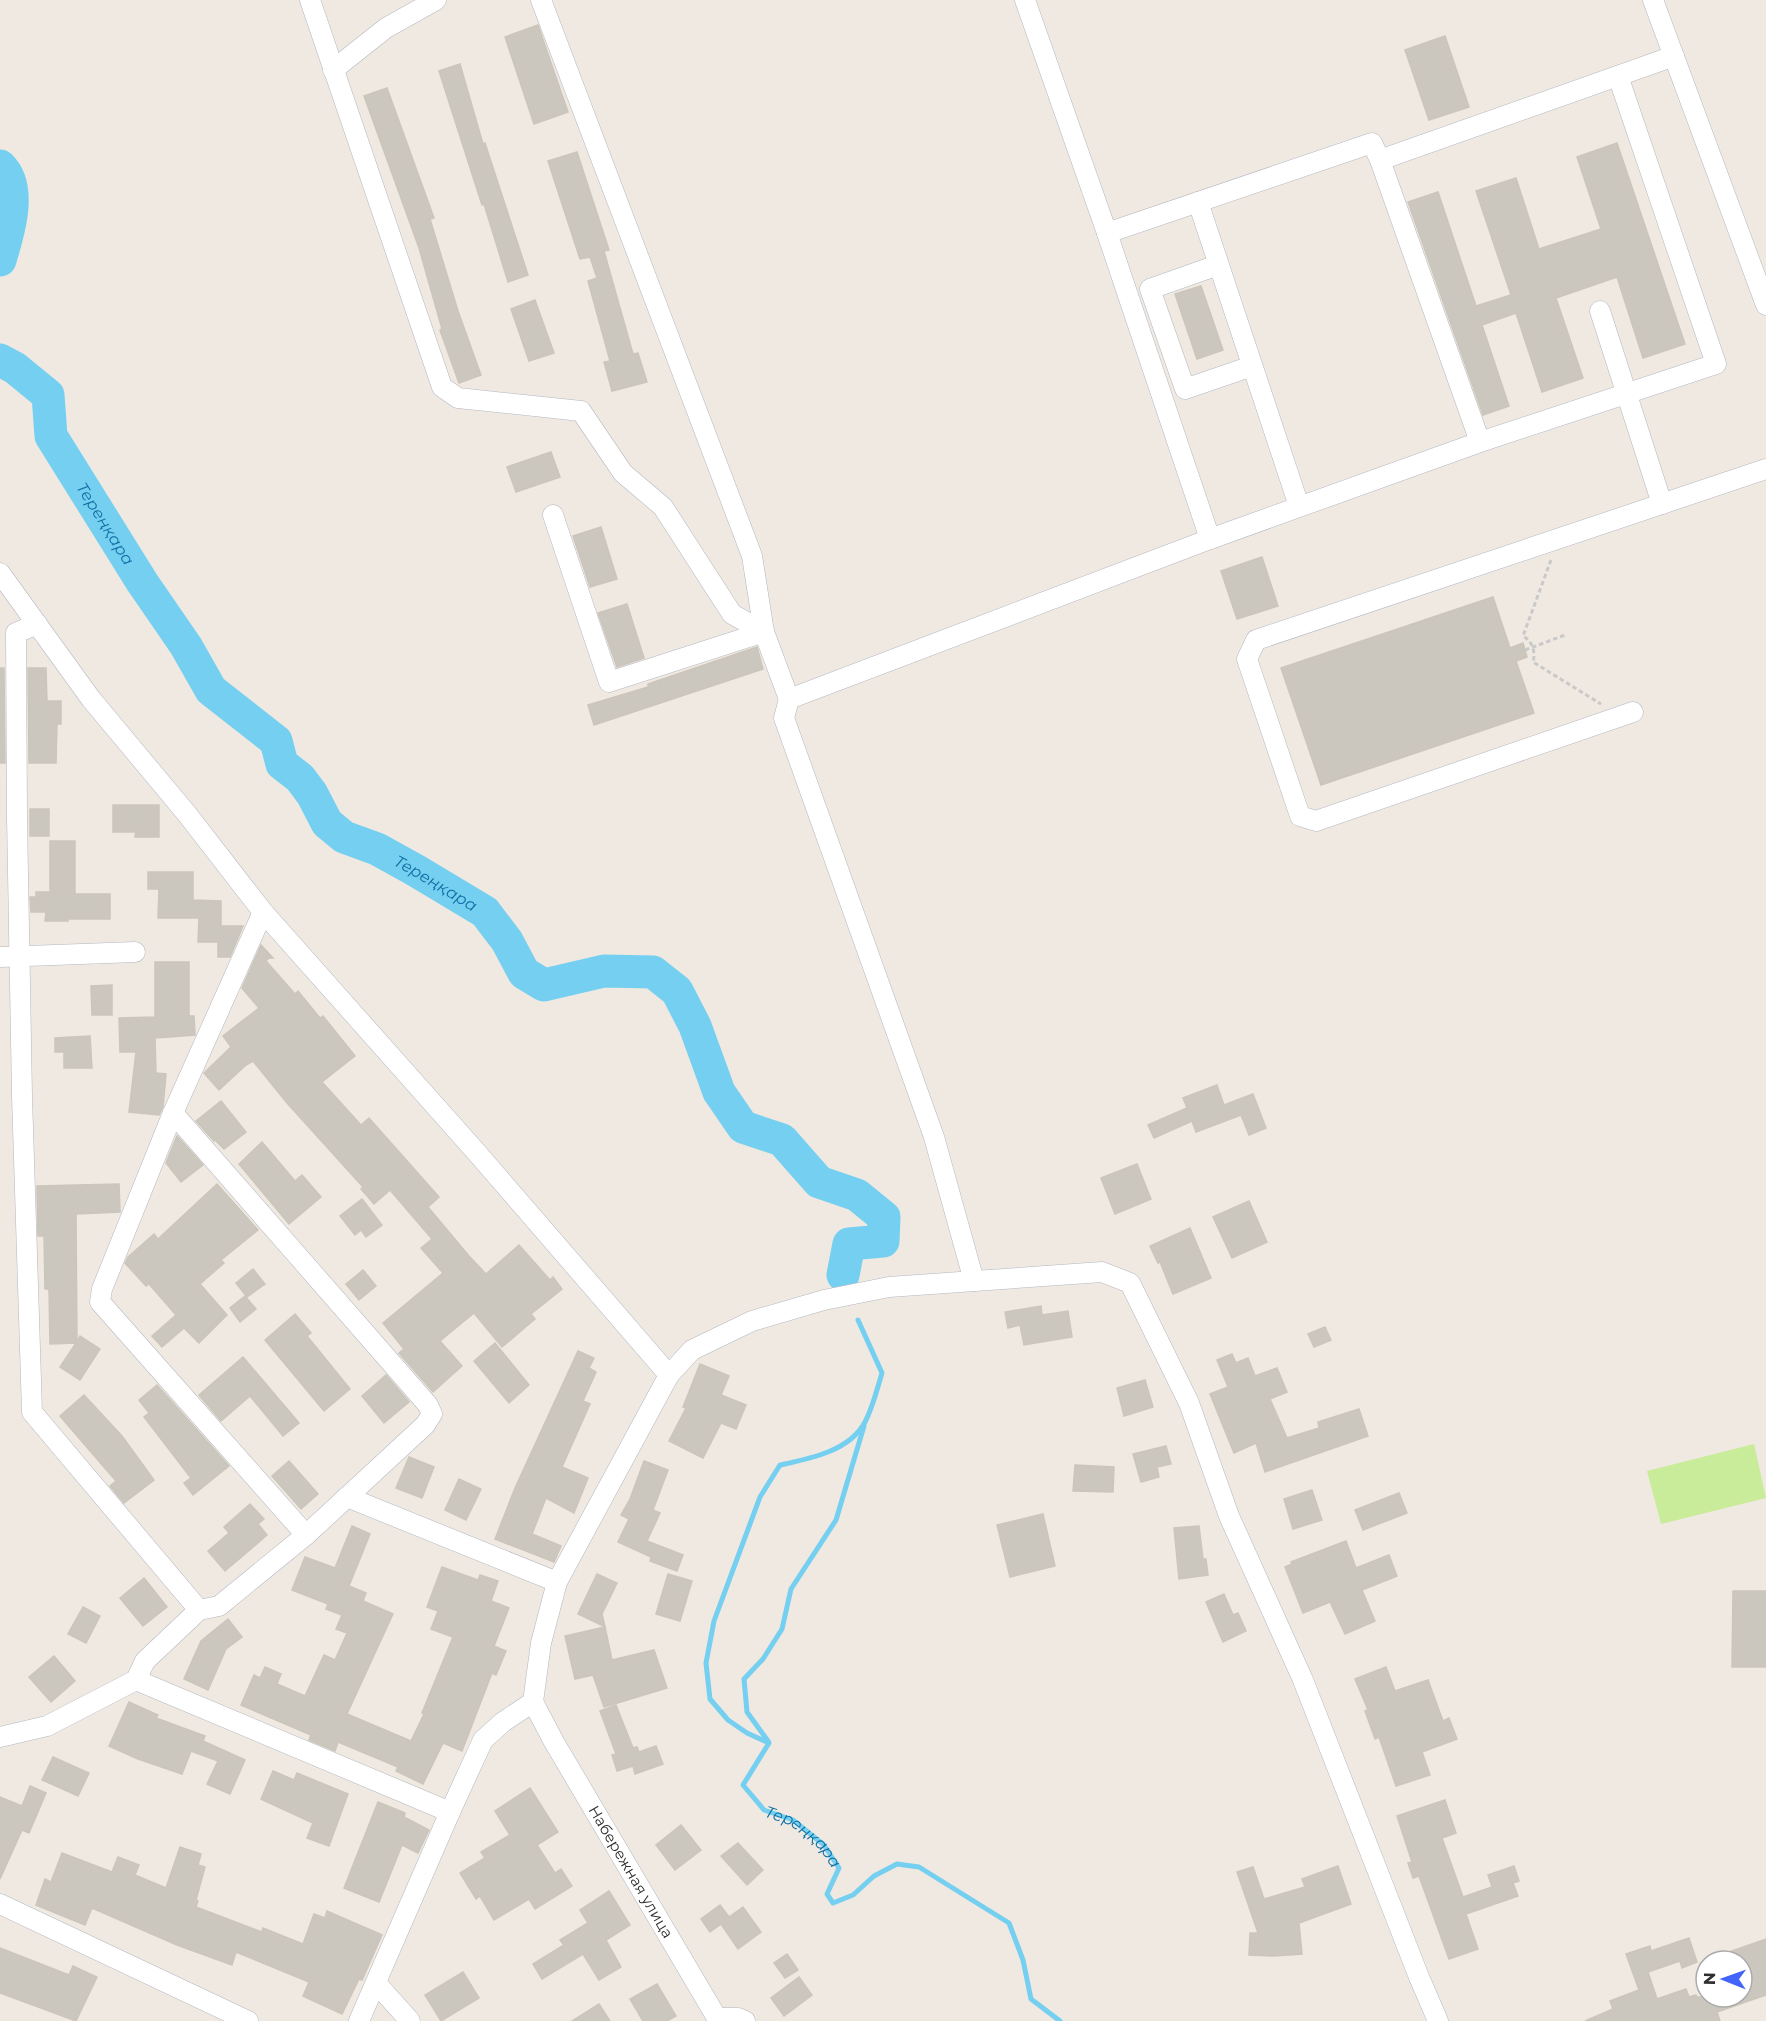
<svg xmlns="http://www.w3.org/2000/svg" width="1766" height="2021" font-family="Montserrat,sans-serif">
	<style>
		.pitch { fill: #c9ec9a }
		.lines { fill: none; stroke-linecap: round; stroke-linejoin: round }
		.stream { stroke: #75cff0; stroke-width: 5 }
		.river { stroke: #75cff0; stroke-width: 33 }
		.building { fill: #cbc7bf; stroke: #cbc5ba; stroke-width: 1.5 }
		.minor-casing { stroke: #b4b7c1; stroke-width: 21 }
		.path { stroke: #c9c9c9; stroke-width: 3; stroke-dasharray: 4.5 3; stroke-linecap: butt }
		.minor { stroke: #fff; stroke-width: 20 }
		.labels { text-anchor: middle; stroke-width: 4.5; stroke-linejoin: round; paint-order: stroke }
		.street-label { font-size: 15px; fill: #2e2e2e; stroke: #fff }
		.water-label { font-size: 16px; font-style: italic; fill: #0d6fa3; stroke: #fff }
	</style>
	<rect width="100%" height="100%" fill="#efe9e1"/>
	<polygon class="pitch" points="1754,1444 1766,1498 1661,1524 1647,1471"/>
	<g class="lines">
		<g class="stream">
			<path id="s1" d="M858,1320L882,1373C877,1389 873,1407 865,1422C850,1451 809,1459 780,1465L760,1497L714,1621L706,1663L710,1699L728,1720L747,1733L769,1743L743,1785L764,1810L793,1820L824,1845L839,1868L827,1894L833,1903L853,1895L874,1876L897,1864L919,1867L1009,1923L1023,1960L1031,1999L1060,2021"/>
			<polyline points="768,1741 747,1712 744,1679 763,1659 782,1629 791,1589 836,1520 864,1426"/>
		</g>
		<g class="river">
			<path d="M0,166C23,188 8,233 0,260"/>
			<path id="s2" d="M0,360L15,368L48,395L51,436L142,582L186,646L211,690L276,741L282,764L300,778L312,794L327,823L344,837L377,849L415,870L485,912L507,941L524,973L544,985L604,971L653,972L677,991L695,1026L719,1092L743,1127L782,1140L819,1182L857,1195L884,1217L883,1241L849,1244L843,1275"/>
		</g>
	</g>
	<g class="building">
		<polygon points="538,25 568,112 534,124 505,37"/>
		<polygon points="1445,36 1469,107 1429,120 1405,50"/>
		<polygon points="460,64 483,144 485,143 528,275 508,282 484,204 482,205 439,71"/>
		<polygon points="387,88 434,218 430,219 458,311 481,375 459,383 440,330 442,329 419,248 364,96"/>
		<polygon points="1617,143 1685,344 1643,358 1617,277 1556,298 1583,378 1542,392 1516,313 1482,325 1509,406 1483,415 1408,202 1438,192 1476,306 1511,295 1476,191 1516,178 1539,249 1601,229 1577,157"/>
		<polygon points="577,152 609,250 604,251 633,354 638,353 647,382 612,391 604,362 610,361 588,281 597,278 590,257 580,259 548,161"/>
		<polygon points="1201,286 1223,350 1197,359 1175,294"/>
		<polygon points="535,300 554,353 529,361 511,309"/>
		<polygon points="551,452 560,477 516,492 507,467"/>
		<polygon points="601,527 617,579 590,587 573,536"/>
		<polygon points="1262,557 1278,606 1237,619 1221,571"/>
		<polygon points="1493,597 1510,648 1523,643 1527,657 1516,661 1534,713 1321,785 1281,668"/>
		<polygon points="627,604 644,658 617,667 598,613"/>
		<polygon points="757,647 763,669 594,725 588,705 648,687 648,684"/>
		<polygon points="0,668 4,668 5,763 0,763"/>
		<polygon points="28,668 46,668 47,701 61,701 61,724 57,724 56,763 29,763"/>
		<polygon points="113,805 159,805 159,837 135,837 136,832 113,832"/>
		<rect x="30" y="809" width="19" height="27"/>
		<polygon points="50,841 75,841 75,894 110,894 110,919 68,919 68,921 45,921 46,912 31,912 30,897 36,897 36,892 50,892"/>
		<polygon points="148,872 193,872 193,900 221,901 221,926 243,926 230,957 218,957 218,942 198,942 199,918 158,918 159,889 148,889"/>
		<polygon points="261,945 273,958 269,958 266,961 295,994 298,991 320,1018 323,1016 355,1056 322,1082 361,1125 369,1118 439,1197 428,1207 469,1256 486,1274 519,1245 550,1280 553,1277 562,1289 531,1314 535,1319 502,1347 474,1313 440,1341 462,1366 433,1392 399,1353 404,1349 383,1323 443,1273 421,1248 432,1239 390,1190 374,1204 361,1189 363,1187 287,1103 253,1061 246,1065 219,1090 204,1073 231,1047 223,1036 259,1008 242,988"/>
		<polygon points="155,962 189,962 189,1016 194,1016 195,1035 155,1038 156,1073 166,1074 163,1107 159,1115 129,1112 136,1052 120,1052 119,1018 155,1017"/>
		<polygon points="112,985 112,1015 92,1015 91,986"/>
		<polygon points="90,1036 92,1068 64,1068 64,1052 55,1052 55,1038"/>
		<polygon points="1217,1085 1224,1105 1253,1094 1266,1128 1249,1135 1241,1115 1196,1132 1192,1121 1154,1138 1148,1125 1187,1108 1183,1098"/>
		<polygon points="221,1101 246,1132 224,1149 215,1140 214,1141 196,1121"/>
		<polygon points="177,1136 203,1165 181,1182 166,1163"/>
		<polygon points="262,1142 295,1181 302,1175 321,1197 289,1224 239,1164"/>
		<polygon points="1137,1164 1151,1199 1115,1214 1101,1178"/>
		<polygon points="119,1184 120,1212 76,1214 77,1342 80,1336 100,1349 80,1380 60,1367 76,1343 50,1344 49,1289 45,1289 44,1236 38,1236 37,1186"/>
		<polygon points="217,1184 258,1230 221,1260 224,1263 200,1284 227,1315 199,1343 184,1328 162,1347 152,1336 176,1315 149,1284 146,1286 125,1263 128,1257 154,1234 158,1239"/>
		<polygon points="362,1199 382,1225 366,1237 361,1230 355,1235 340,1216"/>
		<polygon points="1249,1201 1267,1242 1232,1258 1213,1217"/>
		<polygon points="1190,1228 1211,1278 1173,1294 1160,1262 1158,1263 1150,1246"/>
		<polygon points="253,1269 265,1284 247,1297 236,1283"/>
		<polygon points="363,1270 376,1286 359,1300 346,1284"/>
		<polygon points="245,1296 256,1309 240,1322 230,1308"/>
		<polygon points="1041,1306 1042,1315 1068,1311 1072,1337 1024,1345 1020,1325 1008,1328 1005,1312"/>
		<polygon points="295,1314 311,1333 307,1336 350,1389 324,1411 265,1340"/>
		<polygon points="1325,1327 1331,1340 1314,1347 1308,1334"/>
		<polygon points="495,1343 529,1385 509,1403 474,1361"/>
		<polygon points="578,1351 594,1358 589,1368 596,1372 583,1401 590,1404 562,1467 588,1478 574,1513 546,1498 532,1534 561,1546 554,1562 495,1539 515,1488"/>
		<polygon points="1232,1354 1236,1363 1248,1358 1255,1376 1277,1368 1287,1392 1270,1399 1287,1438 1319,1428 1318,1422 1359,1409 1368,1436 1265,1472 1256,1443 1234,1453 1210,1394 1228,1387 1217,1360"/>
		<polygon points="243,1357 299,1423 283,1436 250,1396 221,1421 199,1395"/>
		<polygon points="700,1364 729,1376 721,1395 746,1405 736,1429 721,1423 703,1458 669,1441 686,1408 683,1407"/>
		<polygon points="386,1375 409,1402 384,1423 362,1396"/>
		<polygon points="1145,1380 1153,1407 1124,1416 1117,1388"/>
		<polygon points="157,1385 229,1466 193,1495 184,1483 191,1478 144,1417 149,1413 139,1400"/>
		<polygon points="84,1395 122,1436 154,1480 124,1503 110,1486 116,1481 60,1416"/>
		<polygon points="1166,1446 1171,1464 1157,1467 1159,1477 1141,1482 1133,1454"/>
		<polygon points="409,1457 434,1467 422,1498 396,1488"/>
		<polygon points="289,1461 318,1494 301,1509 272,1476"/>
		<polygon points="644,1461 668,1470 653,1510 660,1513 647,1541 683,1555 677,1571 650,1561 651,1557 618,1542 629,1519 621,1515 630,1499"/>
		<polygon points="1075,1465 1114,1467 1113,1492 1073,1491"/>
		<polygon points="459,1479 481,1489 466,1520 445,1510"/>
		<polygon points="1312,1490 1322,1520 1293,1529 1284,1499"/>
		<polygon points="1399,1493 1407,1513 1363,1530 1355,1510"/>
		<polygon points="250,1504 264,1519 258,1524 267,1535 225,1571 208,1551 229,1533 224,1527"/>
		<polygon points="1043,1514 1055,1566 1010,1577 997,1525"/>
		<polygon points="352,1526 370,1534 349,1586 366,1593 363,1601 393,1614 347,1714 411,1741 424,1714 422,1713 453,1637 431,1629 438,1611 427,1607 442,1567 478,1580 480,1575 498,1581 491,1601 509,1608 494,1646 506,1651 496,1675 492,1673 462,1751 443,1743 423,1784 396,1771 398,1767 338,1742 335,1751 309,1740 311,1735 241,1705 254,1675 260,1678 265,1667 281,1674 277,1684 305,1696 324,1655 335,1660 347,1633 336,1629 342,1615 326,1609 328,1604 292,1590 305,1557 335,1568"/>
		<polygon points="1199,1526 1203,1559 1206,1559 1208,1575 1179,1579 1174,1528"/>
		<polygon points="1346,1541 1356,1568 1389,1555 1397,1576 1362,1590 1375,1621 1345,1634 1330,1602 1303,1613 1285,1567 1292,1564 1291,1562"/>
		<polygon points="597,1574 617,1583 602,1614 605,1627 578,1614"/>
		<polygon points="668,1574 692,1581 680,1621 656,1614"/>
		<polygon points="144,1578 167,1607 143,1626 120,1598"/>
		<polygon points="1733,1591 1766,1591 1766,1667 1732,1667"/>
		<polygon points="1224,1594 1233,1615 1238,1613 1246,1631 1223,1642 1206,1602"/>
		<polygon points="83,1607 100,1616 86,1643 68,1634"/>
		<polygon points="228,1619 242,1637 226,1649 208,1690 184,1679 201,1641"/>
		<polygon points="605,1627 612,1660 654,1650 667,1688 604,1707 593,1675 575,1679 565,1636"/>
		<polygon points="54,1656 75,1681 51,1702 29,1677"/>
		<polygon points="1386,1667 1395,1691 1428,1680 1443,1721 1449,1718 1457,1739 1422,1752 1430,1775 1396,1786 1379,1737 1375,1739 1365,1711 1368,1710 1355,1679"/>
		<polygon points="129,1702 158,1715 156,1718 205,1736 203,1741 245,1760 230,1794 207,1784 218,1761 191,1751 182,1774 138,1759 109,1746"/>
		<polygon points="616,1705 633,1748 637,1747 639,1752 656,1746 663,1764 635,1774 633,1766 617,1771 612,1755 616,1754 600,1711"/>
		<polygon points="53,1757 89,1773 78,1796 42,1780"/>
		<polygon points="273,1771 294,1780 297,1773 348,1794 329,1846 307,1838 313,1823 261,1799"/>
		<polygon points="30,1786 46,1793 29,1833 22,1830 0,1879 0,1797 22,1806"/>
		<polygon points="530,1788 558,1832 537,1845 555,1873 561,1869 572,1886 535,1909 529,1899 494,1920 480,1896 476,1899 460,1873 485,1858 481,1852 510,1835 495,1811"/>
		<polygon points="1445,1800 1456,1833 1442,1838 1463,1897 1492,1887 1488,1875 1514,1866 1519,1881 1513,1883 1518,1896 1466,1914 1478,1949 1449,1959 1419,1876 1413,1878 1408,1863 1412,1862 1397,1816"/>
		<polygon points="378,1802 405,1813 404,1817 429,1830 418,1853 402,1845 379,1902 344,1888"/>
		<polygon points="681,1825 701,1850 675,1870 656,1845"/>
		<polygon points="738,1843 763,1870 747,1885 721,1856"/>
		<polygon points="180,1847 201,1854 198,1865 205,1867 196,1900 198,1901 196,1907 262,1932 263,1928 303,1944 314,1914 325,1918 327,1911 382,1935 362,1980 359,1979 342,2014 303,1996 309,1982 236,1952 232,1965 177,1945 92,1908 85,1925 36,1905 45,1879 51,1882 62,1853 112,1872 118,1857 139,1865 135,1875 166,1888"/>
		<polygon points="1338,1866 1351,1904 1299,1923 1302,1954 1274,1956 1249,1955 1250,1933 1258,1933 1237,1872 1253,1867 1264,1899 1305,1887 1302,1879"/>
		<polygon points="609,1891 630,1925 606,1940 621,1967 599,1980 583,1954 542,1979 533,1964 564,1945 560,1940 588,1923 580,1910"/>
		<polygon points="720,1905 729,1917 743,1907 761,1932 738,1949 721,1924 710,1932 701,1919"/>
		<polygon points="1689,1938 1697,1962 1682,1968 1680,1961 1648,1972 1657,1999 1686,1989 1689,1997 1696,1995 1697,1997 1742,1997 1742,1961 1709,1961 1709,1959 1766,1939 1766,1995 1717,2012 1720,2021 1585,2021 1613,2009 1610,2001 1639,1990 1626,1954 1650,1946 1651,1951"/>
		<polygon points="0,1948 69,1975 73,1966 97,1977 76,2021 0,1993"/>
		<polygon points="787,1954 798,1970 785,1978 774,1963"/>
		<polygon points="463,1972 479,1998 441,2021 425,1995"/>
		<polygon points="799,1977 812,1995 784,2016 771,1998"/>
		<polygon points="657,1984 676,2016 667,2021 643,2021 630,1999"/>
		<polygon points="599,2004 610,2021 572,2021"/>
	</g>
	<g class="lines">
		<defs>
			<g id="minor">
				<polyline points="310,0 442,387 458,398 581,411 623,473 663,507 732,614 764,632"/>
				<polyline points="541,0 752,556 764,632 789,699"/>
				<polyline points="1025,0 1107,233 1372,143 1380,160 1674,56"/>
				<polyline points="1653,0 1766,305"/>
				<polyline points="333,70 386,28 436,0"/>
				<polyline points="1380,160 1480,442"/>
				<polyline points="1198,202 1299,506"/>
				<polyline points="1107,233 1210,539 1480,442 1716,364 1618,76"/>
				<polyline points="1218,265 1150,289 1185,389 1252,366"/>
				<polyline points="1600,311 1662,504"/>
				<polyline points="553,515 609,682 764,632"/>
				<polyline points="0,573 91,699 187,814 263,912 478,1154 669,1375"/>
				<polyline points="37,624 16,633 17,817 22,1096 32,1412 199,1610"/>
				<polyline points="1633,712 1316,821 1300,816 1247,659 1256,640 1766,469"/>
				<polyline points="263,912 173,1113 102,1289 100,1302 306,1535"/>
				<polyline points="0,957 135,952"/>
				<polyline points="974,1281 934,1137 784,718 789,699 1210,539"/>
				<polyline points="347,1497 557,1582"/>
				<polyline points="136,1680 450,1812"/>
				<path id="s3" d="M533,1702L554,1742L717,2018"/>
				<polyline points="0,1737 47,1726 136,1680 145,1661 199,1610 219,1606 306,1535 425,1425 432,1414 428,1405 173,1113"/>
				<polyline points="0,1904 248,2021"/>
				<polyline points="376,1983 410,2021"/>
				<polyline points="717,2018 738,2018 745,2021"/>
				<polyline points="359,2021 450,1812 483,1740 503,1722 533,1702 541,1643 557,1582 669,1375 692,1350 752,1321 824,1300 889,1287 1102,1272 1130,1283 1189,1403 1229,1516 1303,1680 1419,1977 1438,2021"/>
			</g>
		</defs>
		<use href="#minor" class="minor-casing"/>
		<g class="path">
			<path d="M1551,560L1523,636C1532,641 1536,651 1533,662L1601,704"/>
			<polyline points="1525,650 1565,635"/>
		</g>
		<use href="#minor" class="minor"/>
	</g>
	<g class="labels">
		<g class="street-label">
			<text dy="5" stroke="none"><textPath href="#s3" startOffset="196">Набережная улица</textPath></text>
		</g>
		<g class="water-label">
			<text dy="6" stroke="none"><textPath href="#s2" startOffset="204">Тереңқара</textPath></text>
			<text dy="6" stroke="none"><textPath href="#s2" startOffset="708">Тереңқара</textPath></text>
			<text dy="6" stroke="none"><textPath href="#s1" startOffset="663">Тереңқара</textPath></text>
		</g>
	</g>
	<g transform="translate(1724 1979) rotate(271)"><circle r="28" fill="#ffffff" stroke="#ababab" stroke-width="1.5"/>
	<path d="M0-4.5L10 22L0 15L-10 22Z" fill="#4264fb"/>
	<text y="-9" font-size="16" font-weight="bold" text-anchor="middle" fill="#2e2e2e">N</text>
	</g>
</svg>
